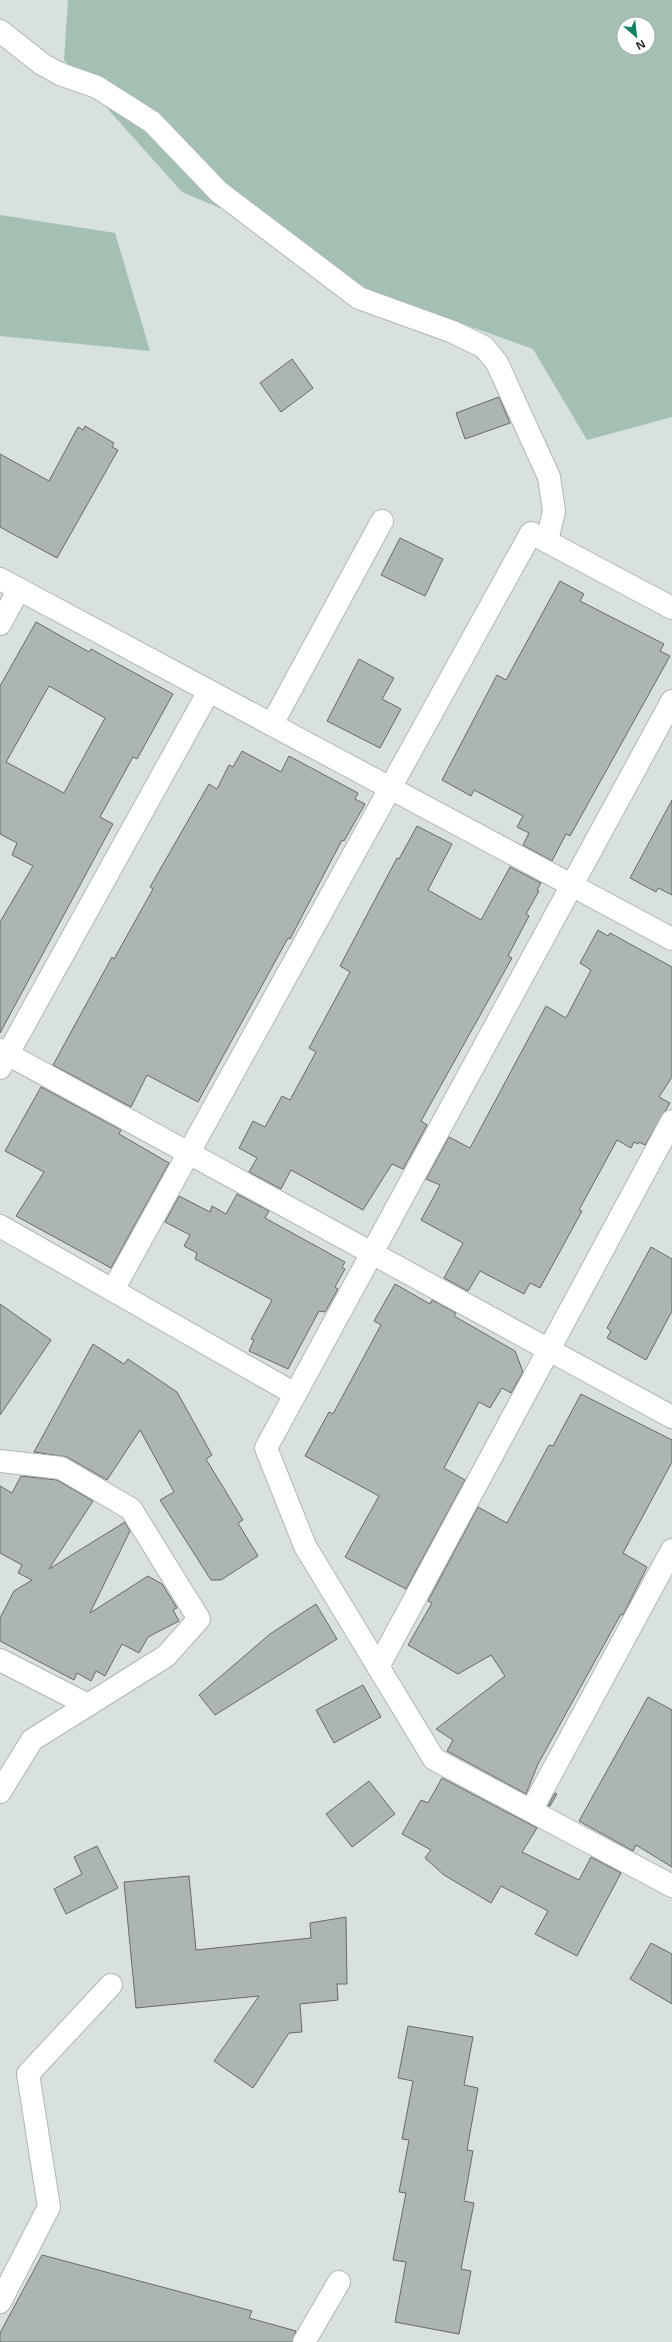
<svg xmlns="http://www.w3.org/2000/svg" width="672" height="2342" font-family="'Open Sans',sans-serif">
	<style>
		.green { fill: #a3c0b3; fill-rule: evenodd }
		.building { fill: #adb5b1; stroke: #656c68; fill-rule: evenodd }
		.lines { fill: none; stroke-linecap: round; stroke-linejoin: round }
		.minor-casing { stroke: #afb7b3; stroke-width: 24 }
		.minor { stroke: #fff; stroke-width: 22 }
	</style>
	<rect width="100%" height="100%" fill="#d8e1dd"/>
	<g class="green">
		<path d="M68,0H672V417L587,440L533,349L337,279L308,245L182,192L64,60ZM624,24H648V48H624Z"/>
		<polygon points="0,215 115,233 150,351 0,336"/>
	</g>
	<g class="building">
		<polygon points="292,359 313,388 281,412 260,383"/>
		<polygon points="499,397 510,423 465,439 456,413"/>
		<polygon points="85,426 114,443 112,447 118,450 57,558 0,527 0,454 49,481 78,427 83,430"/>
		<polygon points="400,538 443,559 425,596 381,575"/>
		<polygon points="560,581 584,594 580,601 664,644 660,651 670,656 570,836 566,834 552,861 523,845 529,833 517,827 523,816 474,790 471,796 442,780 497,675 506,680"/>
		<path d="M36,622L89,652L91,649L173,694L137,759L133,757L100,817L113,824L0,1033V922L33,866L12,855L17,843L0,834V686ZM49,686L105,718L64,793L6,762Z"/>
		<polygon points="359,659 394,678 382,699 401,709 380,748 327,721"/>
		<polygon points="242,751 281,772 289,756 358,793 355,799 365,804 344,841 342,840 290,939 288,938 198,1102 147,1075 131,1107 53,1065 112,957 114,959 153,889 150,887 209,784 217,789 229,765 233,767"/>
		<polygon points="672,800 672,895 658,888 656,892 630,878"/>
		<polygon points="417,826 452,844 428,890 481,920 510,867 541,883 537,890 539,891 526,914 529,916 508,956 512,958 421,1121 427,1125 403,1169 392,1164 363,1210 291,1170 281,1189 249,1172 257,1158 239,1148 253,1121 265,1127 282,1096 290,1100 316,1052 309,1048 350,972 340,966 397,858 399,859"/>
		<polygon points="598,930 608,936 610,933 672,967 672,1077 659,1097 670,1103 645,1145 639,1142 638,1144 634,1142 631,1148 617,1140 579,1210 582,1211 540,1288 530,1283 524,1294 480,1271 468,1291 444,1278 463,1243 421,1220 440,1185 426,1179 449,1137 470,1148 546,1006 566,1018 591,970 580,963"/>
		<polygon points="41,1087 121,1130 119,1134 169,1163 111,1268 16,1216 44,1172 5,1151"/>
		<polygon points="237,1194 269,1211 265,1218 345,1262 342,1267 345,1269 335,1287 338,1289 325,1312 319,1311 288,1369 249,1351 254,1340 251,1339 272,1300 195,1259 197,1253 184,1246 190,1235 165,1222 179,1196 210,1212 212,1206 226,1214"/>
		<polygon points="651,1247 672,1259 672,1311 646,1360 607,1338 611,1331 607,1328"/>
		<polygon points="395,1284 430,1304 432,1300 456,1313 454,1316 515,1351 523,1372 511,1393 502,1388 490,1408 479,1402 444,1468 465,1480 406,1589 345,1557 379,1496 305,1456 329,1412 333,1414 381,1325 374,1321"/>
		<polygon points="0,1304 51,1340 0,1415"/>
		<polygon points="93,1344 124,1364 128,1359 177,1392 212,1455 206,1459 243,1520 238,1523 258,1556 221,1580 211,1580 160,1500 174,1492 140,1430 107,1480 67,1457 34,1452"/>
		<polygon points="581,1394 672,1440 672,1462 623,1553 647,1567 623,1615 621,1614 538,1764 526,1794 447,1751 453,1740 436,1729 505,1676 491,1655 458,1674 408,1645 432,1603 428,1601 478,1507 507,1523 549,1445 553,1446"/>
		<polygon points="21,1476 57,1480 93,1501 49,1569 125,1522 130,1531 90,1613 148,1576 162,1584 177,1608 173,1610 179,1621 148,1637 139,1653 122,1644 105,1676 96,1671 91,1681 77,1673 74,1680 0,1641 0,1618 14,1591 32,1580 18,1573 22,1565 0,1553 0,1486 12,1493"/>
		<polygon points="316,1604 337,1639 215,1715 199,1695 270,1634"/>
		<polygon points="363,1685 381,1717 334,1743 316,1710"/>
		<polygon points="648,1697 672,1710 672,1867 636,1845 633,1851 579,1821"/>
		<polygon points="442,1778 537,1828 522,1852 579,1880 591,1857 621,1873 577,1956 535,1934 548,1911 501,1886 491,1903 444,1875 425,1858 431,1850 402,1834 421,1800 428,1803"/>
		<polygon points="369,1781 395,1814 352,1847 326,1814"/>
		<polygon points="555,1793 557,1794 550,1806 548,1806"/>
		<polygon points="97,1846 118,1888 66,1914 54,1889 82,1874 74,1857"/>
		<polygon points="189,1876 196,1950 311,1938 310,1923 346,1917 347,1984 337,1984 338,2000 300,2004 302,2032 289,2033 253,2088 214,2061 259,1996 136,2008 124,1882"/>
		<polygon points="651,1943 672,1954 672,2004 630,1979"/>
		<polygon points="408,2026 473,2037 464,2085 478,2088 467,2150 473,2151 464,2201 474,2203 461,2269 471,2271 459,2334 395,2322 406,2262 393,2260 406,2193 399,2192 409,2140 402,2139 413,2081 398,2078"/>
		<polygon points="42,2255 252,2311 249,2318 296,2331 292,2342 0,2342 0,2333"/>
	</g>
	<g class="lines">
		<defs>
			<g id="minor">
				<polyline points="0,31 42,64 60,74 97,87 152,122 219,192 359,298 453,332 484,347 497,363 549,477 554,511 547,541"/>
				<polyline points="0,579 672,939"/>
				<polyline points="0,624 19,589"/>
				<polyline points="672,701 266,1448 305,1546 434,1759 672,1886"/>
				<polyline points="272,724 382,521"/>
				<polyline points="0,1050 672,1417"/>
				<polyline points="0,1068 209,691"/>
				<polyline points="0,1226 295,1394"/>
				<polyline points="113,1290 531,533 672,608"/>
				<polyline points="0,1461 61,1468 131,1509 199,1619 166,1656 32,1740 0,1792"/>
				<polyline points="0,1660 88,1705"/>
				<polyline points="378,1667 672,1121"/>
				<polyline points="532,1809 672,1550"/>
				<polyline points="0,2302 49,2207 28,2074 111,1985"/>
				<polyline points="304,2342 339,2282"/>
			</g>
		</defs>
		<use href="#minor" class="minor-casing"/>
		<use href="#minor" class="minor"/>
	</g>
	<g transform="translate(636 36) rotate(152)"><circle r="19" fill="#ffffff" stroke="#a9aaa9"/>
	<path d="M0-3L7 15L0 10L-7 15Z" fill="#10815f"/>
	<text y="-6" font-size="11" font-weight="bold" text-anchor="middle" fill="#282b29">N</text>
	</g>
</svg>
